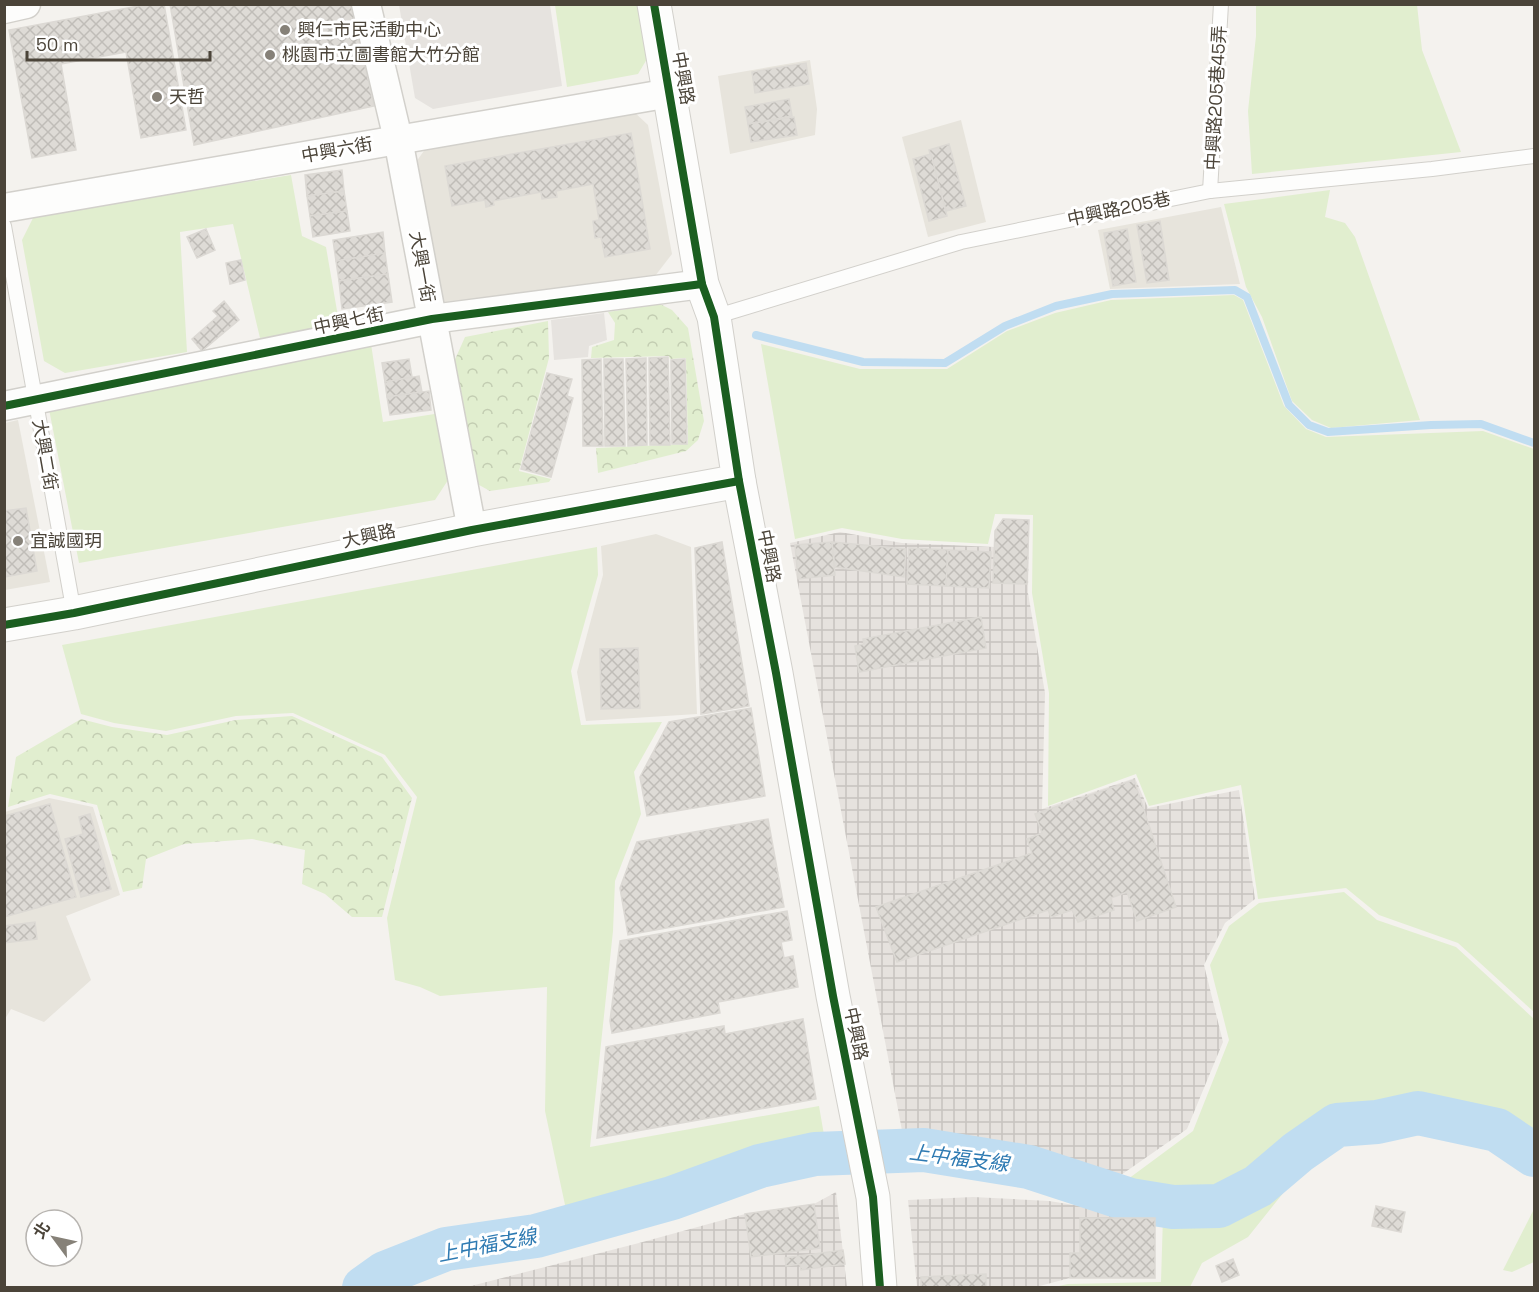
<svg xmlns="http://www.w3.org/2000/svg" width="1539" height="1292" font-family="'Space Grotesk','Noto Sans TC',sans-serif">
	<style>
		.residential { fill: #e7e4dc }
		.industrial { fill: url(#industrial-grid) }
		.grass { fill: #e1eecf }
		.forest { fill: url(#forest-crowns) }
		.parking { fill: #e6e3df }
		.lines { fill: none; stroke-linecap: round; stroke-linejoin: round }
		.stream { stroke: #c0ddf1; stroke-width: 8 }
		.river { stroke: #c0ddf1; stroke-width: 44 }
		.building { fill: url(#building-cross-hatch); stroke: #dcd9d4; stroke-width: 1.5 }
		.service-casing { stroke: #d2d0cb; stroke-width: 16 }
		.minor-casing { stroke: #d2d0cb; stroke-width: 31 }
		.tertiary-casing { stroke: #d2d0cb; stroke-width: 35 }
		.service { stroke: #fdfdfc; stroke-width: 14 }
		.minor { stroke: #fdfdfc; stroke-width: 28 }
		.tertiary { stroke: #fdfdfc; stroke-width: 33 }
		.cycleway-casing { stroke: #fff; stroke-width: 11 }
		.cycleway { stroke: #1b5e20; stroke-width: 8 }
		.poi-dot { fill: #868178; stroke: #fff; stroke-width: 2 }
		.labels { text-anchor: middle; stroke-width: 6; stroke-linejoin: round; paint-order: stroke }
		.poi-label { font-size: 18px; fill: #4b4439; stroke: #fff; text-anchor: start }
		.street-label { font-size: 18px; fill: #4b4439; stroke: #fff }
		.water-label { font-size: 20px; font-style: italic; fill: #2e7ab2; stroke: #fff }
	</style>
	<defs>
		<pattern id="industrial-grid" width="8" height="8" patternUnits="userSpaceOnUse" patternTransform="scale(1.5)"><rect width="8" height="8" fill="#e6e2de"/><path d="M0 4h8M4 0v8" fill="none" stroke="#c7c3bf"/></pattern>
		<pattern id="forest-crowns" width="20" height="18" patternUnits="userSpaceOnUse" patternTransform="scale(1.5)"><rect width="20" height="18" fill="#e1eecf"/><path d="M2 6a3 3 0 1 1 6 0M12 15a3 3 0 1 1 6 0" fill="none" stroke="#c3cdb2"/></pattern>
		<pattern id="building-cross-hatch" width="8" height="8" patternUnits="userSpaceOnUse" patternTransform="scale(1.5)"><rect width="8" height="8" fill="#dedbd6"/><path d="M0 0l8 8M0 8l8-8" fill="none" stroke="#c0bdb8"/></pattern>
	</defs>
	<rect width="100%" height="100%" fill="#f4f2ee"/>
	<g class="residential">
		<polygon points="810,60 817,109 815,135 730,154 718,76"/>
		<polygon points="632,110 648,125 672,254 655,276 450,311 436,290 411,169 426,148"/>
		<polygon points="961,120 986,222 928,237 902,137"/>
		<polygon points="1221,207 1240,284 1110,289 1098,230"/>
		<polygon points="18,420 50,582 5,590 5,423"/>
		<polygon points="656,534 691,547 697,714 586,721 577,672 603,575 601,546"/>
		<polygon points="49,798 93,807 120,895 66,916 91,980 44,1022 11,1009 5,1019 5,812"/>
	</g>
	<g class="industrial">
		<polygon points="1003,519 1029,520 1028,593 1045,693 1042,809 1135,778 1148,808 1239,790 1255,899 1225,923 1204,965 1223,1042 1187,1129 1121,1175 1042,1151 962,1143 904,1141 790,543 840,532 902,543 994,547 995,531"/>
		<polygon points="836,1192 847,1287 463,1288 639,1243 745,1214 814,1204"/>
		<polygon points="973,1197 1049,1201 1155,1218 1155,1278 1070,1278 1032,1288 917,1287 908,1200"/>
	</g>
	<g class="grass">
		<polygon points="555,5 645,5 653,49 638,74 567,87"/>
		<polygon points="1256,5 1417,5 1422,50 1461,152 1252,174 1248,111 1256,36"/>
		<polygon points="291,175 302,236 326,247 340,328 260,338 233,224 180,232 187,352 65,373 44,361 22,240 34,216"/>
		<polygon points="1330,190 1325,217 1345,223 1355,237 1420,420 1331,428 1312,420 1292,401 1262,317 1246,287 1224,204"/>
		<polygon points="1234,295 1243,300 1284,406 1306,429 1326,437 1483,431 1534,449 1534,1012 1458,943 1379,915 1346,888 1258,899 1241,785 1149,806 1136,774 1048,806 1049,693 1032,593 1033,515 995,514 988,544 902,539 842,528 795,539 761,344 860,369 947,369 1007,331 1055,313 1111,300"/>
		<polygon points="371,344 383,422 441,413 452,474 435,500 79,563 48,404"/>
		<polygon points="597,547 598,575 571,671 581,725 662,722 634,772 641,814 615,881 613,931 590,1147 819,1106 824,1135 805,1136 704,1171 623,1204 568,1219 545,1111 547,987 440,996 420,987 395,980 387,918 417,797 385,755 293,713 236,716 166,731 114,723 81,714 62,645"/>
		<polygon points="1344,892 1377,920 1456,947 1534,1019 1534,1140 1499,1119 1418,1102 1334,1111 1251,1174 1214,1197 1171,1195 1124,1182 1193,1131 1229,1040 1210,965 1229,926 1259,903"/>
		<polygon points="1340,1131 1336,1142 1296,1177 1248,1237 1202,1263 1190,1287 1054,1287 1068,1284 1161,1282 1163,1216 1218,1216 1249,1204 1292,1168"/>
		<polygon points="1534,1209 1534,1262 1512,1272 1503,1270"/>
	</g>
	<g class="forest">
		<polygon points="660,304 672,310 688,328 704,421 698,440 686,451 598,473 596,448 688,444 686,358 670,359 669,356 591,358 592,347 614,340 615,323 608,312"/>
		<polygon points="548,321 549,358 519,471 551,479 549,482 490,491 470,480 453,364 465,337"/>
		<polygon points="292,716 382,757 412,798 382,917 352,917 325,894 302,884 305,850 252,839 184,844 146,859 142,888 123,892 97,805 50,794 8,807 16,757 81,719 112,727 167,735 236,720"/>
	</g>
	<g class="parking">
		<polygon points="399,5 550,5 562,86 433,109 415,98"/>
		<polygon points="604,313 607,340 589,346 588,357 554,360 551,320"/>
	</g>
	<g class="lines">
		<polyline class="stream" points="756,335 863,362 945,363 1005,326 1056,306 1112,294 1235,290 1247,297 1289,405 1309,425 1328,432 1431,425 1481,424 1534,443"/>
		<polyline class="river" points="364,1288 385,1273 446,1249 536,1236 672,1198 760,1166 815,1154 924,1150 1029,1167 1130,1200 1173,1207 1219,1206 1258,1186 1298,1152 1337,1125 1377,1122 1418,1113 1497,1130 1534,1155"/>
	</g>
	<g class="building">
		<polygon points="149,4 164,4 186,130 141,138 126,52 61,64 76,150 32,158 9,30"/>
		<polygon points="170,4 351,4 374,106 194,145"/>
		<polygon points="806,63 809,84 755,93 752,72"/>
		<polygon points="789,99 792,116 748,124 745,107"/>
		<polygon points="794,117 797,135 751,142 748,124"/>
		<polygon points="631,133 650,249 605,257 601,237 595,238 593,221 599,220 593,184 556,191 557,197 542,199 541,192 493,201 494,205 486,207 485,200 452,206 445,166"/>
		<polygon points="949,144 966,206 946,211 929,150"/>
		<polygon points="931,154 947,216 929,221 913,159"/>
		<polygon points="342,170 344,191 307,196 305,175"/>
		<polygon points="344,191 347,211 310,216 307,196"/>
		<polygon points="347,211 350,231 313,237 310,216"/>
		<polygon points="1160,221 1169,280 1147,283 1137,225"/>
		<polygon points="206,229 215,250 197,258 187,237"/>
		<polygon points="1127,229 1136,282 1113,286 1104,233"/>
		<polygon points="383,232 385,253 336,261 333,240"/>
		<polygon points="385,253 388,274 339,281 336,261"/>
		<polygon points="241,260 245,280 230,284 226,263"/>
		<polygon points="388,274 392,302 342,309 339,281"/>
		<polygon points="224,301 239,320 202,351 192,339 218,316 213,311"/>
		<polygon points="668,357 670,445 650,445 649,358"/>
		<polygon points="646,358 647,445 628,446 626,359"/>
		<polygon points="409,359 412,377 385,382 382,363"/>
		<polygon points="601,359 603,446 583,446 582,360"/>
		<polygon points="604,359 623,359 625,446 605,446"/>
		<polygon points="685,359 687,444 672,444 671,360"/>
		<polygon points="547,373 572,379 567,396 573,398 551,477 521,469"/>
		<polygon points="419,376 422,392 387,397 385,382"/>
		<polygon points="429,391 431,410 390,415 387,397"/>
		<polygon points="26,508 37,571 4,577 4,511"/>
		<polygon points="1003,519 1029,520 1027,584 993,583 995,531"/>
		<polygon points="722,542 749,706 701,714 695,548"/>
		<polygon points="832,542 835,575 798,579 795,545"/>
		<polygon points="832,542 906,549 904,577 835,567"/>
		<polygon points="909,548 948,550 946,586 907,584"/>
		<polygon points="948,550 991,552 989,588 946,586"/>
		<polygon points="981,617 986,648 859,672 855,646 864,644 863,639"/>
		<polygon points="638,648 640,708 601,709 600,649"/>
		<polygon points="751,708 765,796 647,816 640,777 669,722"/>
		<polygon points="1134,780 1176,907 1137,921 1127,892 1111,898 1114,910 1078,922 1072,910 1051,917 1048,910 897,962 876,907 1032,853 1027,839 1042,833 1035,814"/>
		<polygon points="50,804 76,897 4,917 4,816"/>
		<polygon points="90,814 111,889 81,897 65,839 83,834 79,817"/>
		<polygon points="768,819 784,907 628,935 620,888 637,842"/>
		<polygon points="787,911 792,940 781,942 784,958 793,956 798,987 718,1002 720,1013 612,1033 610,1021 620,941"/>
		<polygon points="35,922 37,939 4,943 4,926"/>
		<polygon points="803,1019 816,1099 597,1138 606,1047 724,1026 725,1034"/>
		<polygon points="814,1204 820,1248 751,1257 745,1214"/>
		<polygon points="1376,1206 1405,1212 1401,1232 1372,1226"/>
		<polygon points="1080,1218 1155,1218 1155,1278 1070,1278 1070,1253 1080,1253"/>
		<polygon points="843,1250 845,1264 801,1270 800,1264 786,1266 785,1258"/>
		<polygon points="1233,1259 1239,1275 1222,1282 1216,1266"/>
		<polygon points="986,1274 986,1288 921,1288 921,1277"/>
	</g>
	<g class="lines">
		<defs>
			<g id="service">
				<polyline points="1210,191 1221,4"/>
				<polyline points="4,226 74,613"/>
				<polyline points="714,317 961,242 1210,191 1432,169 1534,156"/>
			</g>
			<g id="minor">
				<polyline points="366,4 398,139 472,530"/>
				<polyline points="4,9 26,4"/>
				<polyline points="4,208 670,93"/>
				<polyline points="4,406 432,319 702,284"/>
			</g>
			<g id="tertiary">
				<polyline points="654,4 702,284 714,317 739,481 776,673 833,996 873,1197 880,1288"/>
				<polyline points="4,625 74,613 472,530 739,481"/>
			</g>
		</defs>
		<use href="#service" class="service-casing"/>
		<use href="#minor" class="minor-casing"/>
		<use href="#tertiary" class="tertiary-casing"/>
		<use href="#service" class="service"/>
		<use href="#minor" class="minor"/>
		<use href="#tertiary" class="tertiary"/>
		<defs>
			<g id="cycleway">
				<polyline points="654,4 702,284 714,317 739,481 776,673 833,996 873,1197 880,1288"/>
				<polyline points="4,406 432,319 702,284"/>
				<polyline points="4,625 74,613 472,530 739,481"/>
			</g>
		</defs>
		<use href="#cycleway" class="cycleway-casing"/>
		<use href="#cycleway" class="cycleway"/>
	</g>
	<g class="poi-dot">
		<circle cx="285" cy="30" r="6"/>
		<circle cx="270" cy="55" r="6"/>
		<circle cx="157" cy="97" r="6"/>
		<circle cx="18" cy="541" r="6"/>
	</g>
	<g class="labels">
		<g class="poi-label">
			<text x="297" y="36">興仁市民活動中心</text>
			<text x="282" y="61">桃園市立圖書館大竹分館</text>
			<text x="169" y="103">天哲</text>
			<text x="30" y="547">宜誠國玥</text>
		</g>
		<g class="street-label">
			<text transform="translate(683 78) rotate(80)" y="6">中興路</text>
			<text transform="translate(1216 98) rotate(-87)" y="6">中興路205巷45弄</text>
			<text transform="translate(337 150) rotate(-10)" y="6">中興六街</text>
			<text transform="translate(1119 209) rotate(-12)" y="6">中興路205巷</text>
			<text transform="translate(422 267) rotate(80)" y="6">大興一街</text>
			<text transform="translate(349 321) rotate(-12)" y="6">中興七街</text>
			<text transform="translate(45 455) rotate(80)" y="6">大興二街</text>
			<text transform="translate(369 536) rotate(-12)" y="6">大興路</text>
			<text transform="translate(769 556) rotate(79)" y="6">中興路</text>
			<text transform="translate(856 1034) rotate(78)" y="6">中興路</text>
		</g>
		<g class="water-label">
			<text transform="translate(959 1158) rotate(7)" y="7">上中福支線</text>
			<text transform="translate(487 1245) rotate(-11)" y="7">上中福支線</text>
		</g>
	</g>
	<rect width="1539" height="1292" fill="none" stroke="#4b4439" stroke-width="12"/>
	<g transform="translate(54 1238) rotate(303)"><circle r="28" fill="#ffffff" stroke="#b7b4b0" stroke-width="1.5"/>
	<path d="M0-4.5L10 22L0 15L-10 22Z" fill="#868178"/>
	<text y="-9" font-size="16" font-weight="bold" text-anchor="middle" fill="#4b4439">北</text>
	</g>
	<path d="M27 51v9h183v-9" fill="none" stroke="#4b4439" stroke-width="3"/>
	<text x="36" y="51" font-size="18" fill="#4b4439" stroke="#ffffff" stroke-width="4.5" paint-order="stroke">50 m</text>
</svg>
